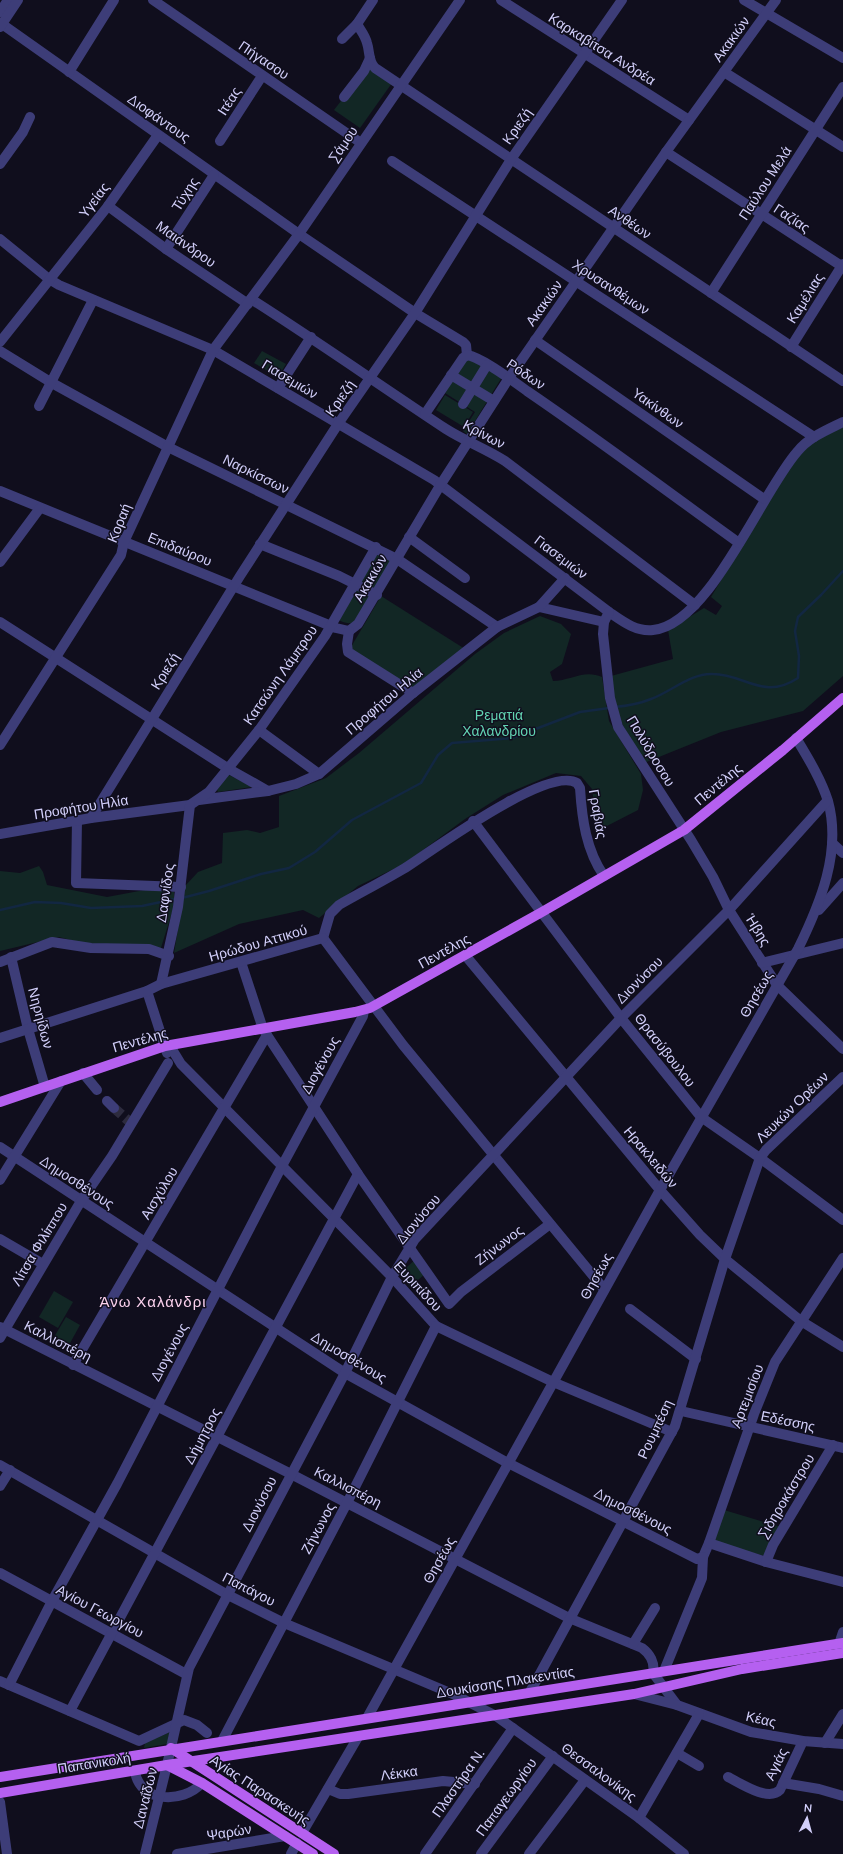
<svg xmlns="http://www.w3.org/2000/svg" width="843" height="1854" font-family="'Nunito Sans',sans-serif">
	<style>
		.green { fill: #122725 }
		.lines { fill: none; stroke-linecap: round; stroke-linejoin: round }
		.stream { stroke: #122742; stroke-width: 2.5 }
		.minor-tunnel { stroke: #2d2b3e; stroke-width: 10; stroke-dasharray: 10 5; stroke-linecap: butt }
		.minor { stroke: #3d3d78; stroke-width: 10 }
		.major { stroke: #b560f0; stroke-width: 10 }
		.labels { text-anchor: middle; stroke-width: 3; stroke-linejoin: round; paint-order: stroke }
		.street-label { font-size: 14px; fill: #d2cffa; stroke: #100e1d }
		.park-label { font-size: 14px; fill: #62d3b2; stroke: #100e1d }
		.neighbourhood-label { font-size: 15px; letter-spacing: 1px; fill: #fbd1ed; stroke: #100e1d }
	</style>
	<rect width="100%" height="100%" fill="#100e1d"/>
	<g class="green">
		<polygon points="368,66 392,83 360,128 334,110"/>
		<polygon points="262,351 286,364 278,377 254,363"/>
		<polygon points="467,357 502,377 467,434 463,431 475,412 445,393"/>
		<polygon points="445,395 473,412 464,427 436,410"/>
		<polygon points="843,426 843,676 803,711 721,732 644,763 620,720 615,705 611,676 673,659 668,630 704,608 716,615 722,606 711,597 795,457 814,441"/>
		<polygon points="378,553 393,561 376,592 359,582"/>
		<path d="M357,586L373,595L356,621C349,625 344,623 337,619Z"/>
		<polygon points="381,596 465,649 413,688 352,652 351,647"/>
		<path d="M540,616L561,624L571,634L562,664L550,672L553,681C570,681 584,669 602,677L609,721L641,774L643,790L638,810L603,828L595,812L592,789L581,776L556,773L503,795L465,819L404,864L358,886L319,918L303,910L239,924L174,953L185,886L198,872L222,863L223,833L247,830L260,833L279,827V796L326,778L359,753L475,654L504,633Z"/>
		<polygon points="227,774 252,787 218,792 217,790"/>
		<polygon points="39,866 43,872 47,885 107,897 150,889 174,892 174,906 160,951 94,946 59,937 0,951 0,871 20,873"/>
		<polygon points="416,1259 426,1273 410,1287 400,1273"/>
		<polygon points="54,1291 73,1302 58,1328 39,1317"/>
		<polygon points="66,1317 80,1325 69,1345 54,1337"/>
		<polygon points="724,1510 781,1527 765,1556 713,1542"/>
		<polygon points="170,1732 167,1744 144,1748 145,1743"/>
	</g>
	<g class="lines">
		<g class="stream">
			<path d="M614,707C626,706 639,704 651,699C671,692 690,673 713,674C745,674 763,701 798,678L799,656L795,631L798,617L821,595L843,571"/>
			<polyline points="182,898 209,891 261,874 289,868 315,852 352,820 421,783 438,755 452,743 512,738 580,712 609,708"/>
			<polyline points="0,910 35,902 61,903 91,908 142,906 175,899"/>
		</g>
		<polyline class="minor-tunnel" points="114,1108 131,1123"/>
		<g class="minor">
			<polyline points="153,0 361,143"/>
			<path d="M373,0L357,24C361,31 365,35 367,43C370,52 368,61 375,68L843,381"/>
			<polyline points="501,0 689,120"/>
			<polyline points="744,0 843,58"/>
			<polyline points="0,12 8,0"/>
			<polyline points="2,24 299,234 415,313 463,342 466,345 467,355"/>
			<polyline points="0,27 18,0"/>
			<polyline points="342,39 357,24"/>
			<polyline points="69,72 114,0"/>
			<polyline points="724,72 843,147"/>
			<polyline points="344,97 364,71 370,58"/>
			<polyline points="220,141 262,76"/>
			<polyline points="666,152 843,267"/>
			<polyline points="392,161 814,437"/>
			<polyline points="0,164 23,132 30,117"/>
			<polyline points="108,206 166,249 248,304"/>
			<path d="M0,239L49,279L59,285L213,350L434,480L609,612C622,621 636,632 653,630C709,625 761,493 797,452C809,437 827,430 843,422"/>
			<polyline points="166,249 214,175"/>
			<polyline points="711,293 843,87"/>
			<path d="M251,299C317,341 381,386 446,429C465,441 486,449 505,461L695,605"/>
			<polyline points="535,340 764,499"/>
			<polyline points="0,342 108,206 158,135"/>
			<polyline points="791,347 843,264"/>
			<polyline points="0,351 52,383 168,447 397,559 497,627"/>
			<path d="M467,355C483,358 513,381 527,391C599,440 668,492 739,543"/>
			<polyline points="451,375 494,401"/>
			<polyline points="278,388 311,337"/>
			<polyline points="463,404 487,365"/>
			<polyline points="39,406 93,300"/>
			<polyline points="425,414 463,358 467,355"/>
			<polyline points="0,491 336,628 349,631"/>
			<polyline points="409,537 465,578"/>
			<polyline points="260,544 339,576 377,595"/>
			<polyline points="0,562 40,508"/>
			<polyline points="539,607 604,622"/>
			<polyline points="609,612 604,622 603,634 610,698 618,727 691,840 713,877 729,910 777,985 843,1049"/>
			<polyline points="0,622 229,769 268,791"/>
			<polyline points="349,631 358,624 441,484 509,378 666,152 776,0"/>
			<polyline points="349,631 347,644 348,652 413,693"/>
			<polyline points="259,730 319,774"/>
			<polyline points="0,745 121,555 124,542 213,350 299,234 460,0"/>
			<polyline points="199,800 268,791 296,784 319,774 413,693 497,627 539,607 565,578"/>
			<polyline points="91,818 240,576 338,424 415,313 512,158 622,0"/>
			<polyline points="77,820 76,883 181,887"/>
			<polyline points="473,821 621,1018 701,1117 760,1158 843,1220"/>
			<polyline points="0,834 91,818 190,805 209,792 259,730 325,636 376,547"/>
			<polyline points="832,843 843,853"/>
			<polyline points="819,910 843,883"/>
			<polyline points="323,938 403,1045 604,1289"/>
			<path d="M323,938L330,914L339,905C360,893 383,881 405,868C433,850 548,765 577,783L580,788C582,819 586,850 604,876"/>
			<polyline points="465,955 660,1190 700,1235 725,1259 801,1321 843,1347"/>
			<polyline points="11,957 28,1029 45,1087"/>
			<polyline points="0,962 52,942 91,948 149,949 169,956"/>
			<polyline points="241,962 263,1029 358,1174 449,1304 461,1292 550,1224"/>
			<polyline points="762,963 843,943"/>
			<polyline points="161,984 178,907 190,805"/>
			<polyline points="147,991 167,1053"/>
			<polyline points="0,1038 147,991 161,984 323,938"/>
			<polyline points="170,1046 181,1064 392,1277 436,1326 553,1382 672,1432"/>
			<polyline points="83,1073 97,1090"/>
			<polyline points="107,1101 114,1108"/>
			<polyline points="0,1147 345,1373 508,1463 697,1559 703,1557 709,1543 754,1414 775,1362 843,1258"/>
			<polyline points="0,1180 61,1081"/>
			<polyline points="0,1239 43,1264"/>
			<polyline points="630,1309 696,1359"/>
			<path d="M0,1327L291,1474L569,1618L642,1648C650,1654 655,1663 653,1673L677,1705"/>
			<polyline points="0,1338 81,1201 112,1156 168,1063"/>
			<polyline points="73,1365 267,1035"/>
			<polyline points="681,1411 843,1448"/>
			<polyline points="0,1465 228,1595 284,1623 455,1695 496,1716 639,1818 684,1854"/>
			<polyline points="0,1486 10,1470"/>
			<polyline points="709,1543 766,1562 843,1582"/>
			<polyline points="766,1562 773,1545 833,1445"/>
			<polyline points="0,1573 186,1674"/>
			<polyline points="633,1644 655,1608"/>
			<polyline points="840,1652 839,1644 843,1632"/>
			<polyline points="664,1671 702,1578 703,1557"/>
			<polyline points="0,1681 139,1741 184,1720 197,1725 207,1733"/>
			<polyline points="9,1685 52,1601 117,1484 282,1166 363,1016 364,1010"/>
			<polyline points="530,1692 675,1426 725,1259 760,1158 766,1150 843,1077"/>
			<polyline points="634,1694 677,1705 751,1732 803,1741 843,1744"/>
			<polyline points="70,1711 358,1174"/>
			<path d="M367,1718L660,1190L798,949C820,904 842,852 828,801C821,779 808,758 796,738"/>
			<polyline points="222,1741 347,1503 436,1326"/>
			<polyline points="825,1743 843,1714"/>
			<polyline points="677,1753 699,1766"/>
			<path d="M135,1771C139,1803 183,1804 202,1783"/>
			<path d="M728,1777C740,1783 768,1802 780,1790L803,1741"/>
			<polyline points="783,1783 819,1789 843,1796"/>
			<polyline points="328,1789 340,1794 348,1794 443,1781 475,1784"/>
			<polyline points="0,1802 7,1854"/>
			<polyline points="639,1818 699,1714"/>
			<polyline points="302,1833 358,1737"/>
			<polyline points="145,1854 167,1765 189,1668 345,1373 392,1277 415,1239 621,1018 729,910 827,801"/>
			<polyline points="177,1854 285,1836"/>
			<polyline points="291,1854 297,1843"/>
			<polyline points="425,1854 513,1728"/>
			<polyline points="481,1854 553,1756"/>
			<polyline points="529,1854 585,1780"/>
		</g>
		<g class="major">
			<polyline points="0,1102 165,1046 355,1012 370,1008 542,912 684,830 783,750 843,698"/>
			<polyline points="171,1748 334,1854"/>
			<polyline points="167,1765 202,1783 313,1854"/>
			<polyline points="0,1777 843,1643"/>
			<polyline points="0,1793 167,1765 634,1694 742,1669 843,1653"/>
		</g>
	</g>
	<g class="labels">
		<g class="street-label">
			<text transform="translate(731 39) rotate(-54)" y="5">Ακακιών</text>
			<text transform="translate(602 49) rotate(32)" y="5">Καρκαβίτσα Ανδρέα</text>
			<text transform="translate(264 60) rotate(34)" y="5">Πήγασου</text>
			<text transform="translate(229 101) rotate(-57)" y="5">Ιτέας</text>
			<text transform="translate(159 118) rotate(35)" y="5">Διοφάντους</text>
			<text transform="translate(517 126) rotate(-55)" y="5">Κριεζή</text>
			<text transform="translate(343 144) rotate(-56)" y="5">Σάμου</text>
			<text transform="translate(765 183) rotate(-57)" y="5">Παύλου Μελά</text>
			<text transform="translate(185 194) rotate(-57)" y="5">Τύχης</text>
			<text transform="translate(94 200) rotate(-53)" y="5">Υγείας</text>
			<text transform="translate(792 218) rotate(33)" y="5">Γαζίας</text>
			<text transform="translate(630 222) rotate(34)" y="5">Ανθέων</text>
			<text transform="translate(186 244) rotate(35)" y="5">Μαιάνδρου</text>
			<text transform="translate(611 287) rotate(33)" y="5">Χρυσανθέμων</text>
			<text transform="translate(805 298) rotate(-58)" y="5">Καμέλιας</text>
			<text transform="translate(544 303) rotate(-55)" y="5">Ακακιών</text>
			<text transform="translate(526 374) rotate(34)" y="5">Ρόδων</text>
			<text transform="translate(290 379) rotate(31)" y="5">Γιασεμιών</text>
			<text transform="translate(340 398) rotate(-55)" y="5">Κριεζή</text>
			<text transform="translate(658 408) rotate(35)" y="5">Υακίνθων</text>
			<text transform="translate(484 434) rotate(28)" y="5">Κρίνων</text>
			<text transform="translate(256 474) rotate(26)" y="5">Ναρκίσσων</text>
			<text transform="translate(119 523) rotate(-68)" y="5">Κοραή</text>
			<text transform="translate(180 549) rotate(22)" y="5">Επιδαύρου</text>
			<text transform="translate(561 557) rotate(37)" y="5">Γιασεμιών</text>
			<text transform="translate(370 578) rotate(-60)" y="5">Ακακιών</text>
			<text transform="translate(165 671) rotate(-58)" y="5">Κριεζή</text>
			<text transform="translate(280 675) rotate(-55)" y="5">Κατσώνη Λάμπρου</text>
			<text transform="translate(384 701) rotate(-40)" y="5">Προφήτου Ηλία</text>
			<text transform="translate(651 751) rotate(59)" y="5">Πολύδροσου</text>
			<text transform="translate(718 784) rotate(-40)" y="5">Πεντέλης</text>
			<text transform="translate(81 807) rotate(-9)" y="5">Προφήτου Ηλία</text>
			<text transform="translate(598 814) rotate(80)" y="5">Γραβιάς</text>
			<text transform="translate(165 893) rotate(-82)" y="5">Δαφνίδος</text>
			<text transform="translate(758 930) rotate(58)" y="5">Ήβης</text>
			<text transform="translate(258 943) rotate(-16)" y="5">Ηρώδου Αττικού</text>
			<text transform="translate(444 951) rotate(-29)" y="5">Πεντέλης</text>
			<text transform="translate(639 980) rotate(-45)" y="5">Διονύσου</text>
			<text transform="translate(756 994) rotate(-60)" y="5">Θησέως</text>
			<text transform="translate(41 1018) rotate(75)" y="5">Νηρηίδων</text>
			<text transform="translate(140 1040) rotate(-16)" y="5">Πεντέλης</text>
			<text transform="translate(665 1050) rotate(52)" y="5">Θρασύβουλου</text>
			<text transform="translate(320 1065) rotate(-61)" y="5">Διογένους</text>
			<text transform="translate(792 1107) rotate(-44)" y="5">Λευκών Ορέων</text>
			<text transform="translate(651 1157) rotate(50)" y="5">Ηρακλειδών</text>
			<text transform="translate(77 1182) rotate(33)" y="5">Δημοσθένους</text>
			<text transform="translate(159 1193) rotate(-59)" y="5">Αισχύλου</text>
			<text transform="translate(418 1219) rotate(-50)" y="5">Διονύσου</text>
			<text transform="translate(39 1244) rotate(-59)" y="5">Λίτσα Φιλίππου</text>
			<text transform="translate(499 1245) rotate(-37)" y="5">Ζήνωνος</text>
			<text transform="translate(596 1276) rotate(-61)" y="5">Θησέως</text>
			<text transform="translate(418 1286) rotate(47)" y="5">Ευριπίδου</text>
			<text transform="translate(58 1341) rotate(27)" y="5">Καλλισπέρη</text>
			<text transform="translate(169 1352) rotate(-62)" y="5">Διογένους</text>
			<text transform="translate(349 1357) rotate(31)" y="5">Δημοσθένους</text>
			<text transform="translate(747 1396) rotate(-69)" y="5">Αρτεμισίου</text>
			<text transform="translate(788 1421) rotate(12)" y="5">Εδέσσης</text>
			<text transform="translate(655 1429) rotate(-65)" y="5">Ρουμπέση</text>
			<text transform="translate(202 1436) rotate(-62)" y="5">Δήμητρος</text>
			<text transform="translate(348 1487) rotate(27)" y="5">Καλλισπέρη</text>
			<text transform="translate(786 1496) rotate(-59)" y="5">Σιδηροκάστρου</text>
			<text transform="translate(259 1504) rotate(-63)" y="5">Διονύσου</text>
			<text transform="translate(633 1511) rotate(27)" y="5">Δημοσθένους</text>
			<text transform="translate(318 1528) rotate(-62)" y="5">Ζήνωνος</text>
			<text transform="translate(439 1560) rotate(-61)" y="5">Θησέως</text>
			<text transform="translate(249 1589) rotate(27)" y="5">Παπάγου</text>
			<text transform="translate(100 1611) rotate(28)" y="5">Αγίου Γεωργίου</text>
			<text transform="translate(505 1682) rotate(-9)" y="5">Δουκίσσης Πλακεντίας</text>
			<text transform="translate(761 1719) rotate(13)" y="5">Κέας</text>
			<text transform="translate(94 1763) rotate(-9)" y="5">Παπανικολή</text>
			<text transform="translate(776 1764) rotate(-64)" y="5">Αγιάς</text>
			<text transform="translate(599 1772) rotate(36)" y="5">Θεσσαλονίκης</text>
			<text transform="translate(399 1773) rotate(-8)" y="5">Λέκκα</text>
			<text transform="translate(458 1783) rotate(-55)" y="5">Πλαστήρα Ν.</text>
			<text transform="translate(260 1790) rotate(33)" y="5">Αγίας Παρασκευής</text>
			<text transform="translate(506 1797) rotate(-54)" y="5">Παπαγεωργίου</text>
			<text transform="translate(145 1798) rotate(-76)" y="5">Δαναΐδων</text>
			<text transform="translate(229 1832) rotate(-9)" y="5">Ψαρών</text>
		</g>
		<g class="park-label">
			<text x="499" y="720">Ρεματιά<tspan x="499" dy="16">Χαλανδρίου</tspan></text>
		</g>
		<g class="neighbourhood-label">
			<text x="153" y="1307">Άνω Χαλάνδρι</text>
		</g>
	</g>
	<g transform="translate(807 1818) rotate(6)" stroke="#100e1d" stroke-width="3" paint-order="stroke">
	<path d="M0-3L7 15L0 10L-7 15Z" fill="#d2cffa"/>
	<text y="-6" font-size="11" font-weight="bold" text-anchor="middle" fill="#d2cffa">N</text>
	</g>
</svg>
